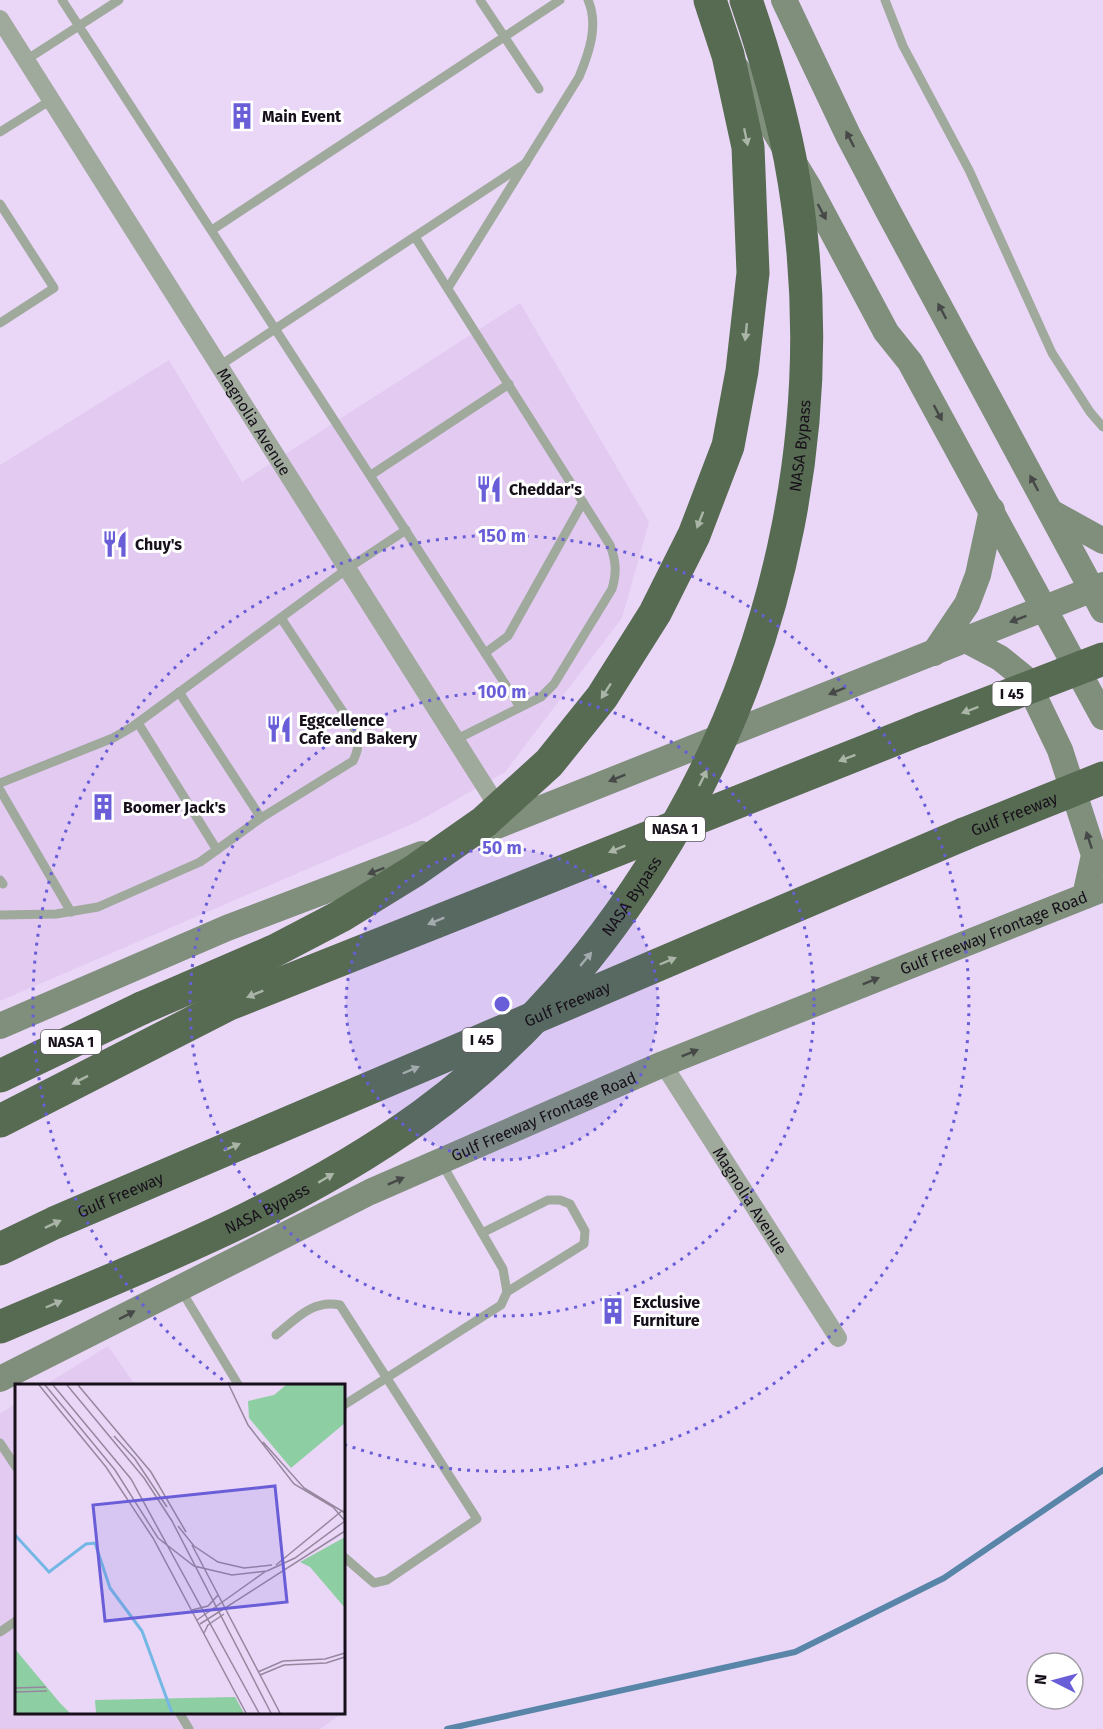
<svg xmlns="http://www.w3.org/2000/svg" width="1103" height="1729" font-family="'Fira Sans',sans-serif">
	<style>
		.built { fill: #e2caf1 }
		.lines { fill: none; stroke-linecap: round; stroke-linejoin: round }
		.stream { stroke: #5885a8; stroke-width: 6 }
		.service { stroke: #9fa99c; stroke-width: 9 }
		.minor { stroke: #9fa99c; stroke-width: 18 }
		.secondary { stroke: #7f8f7c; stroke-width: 26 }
		.motorway { stroke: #566b51; stroke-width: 33 }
		.motorway-bridge { stroke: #566b51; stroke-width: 33 }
		.oneway { fill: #aab5a8 }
		.oneway2 { fill: #464947 }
		.ring { fill: none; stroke: #695ed8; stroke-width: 3; stroke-dasharray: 3 6 }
		.labels { text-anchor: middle; stroke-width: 6; stroke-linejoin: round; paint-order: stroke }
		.shield { fill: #fff; stroke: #5d585f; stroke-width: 1.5 }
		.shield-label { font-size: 15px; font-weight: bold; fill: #17101b }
		.poi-label { font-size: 16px; font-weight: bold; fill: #17101b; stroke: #fff; text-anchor: start }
		.street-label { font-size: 16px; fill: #17101b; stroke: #fff }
		.inset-river { fill: none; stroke: #74b7e5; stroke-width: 3 }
		.inset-road { fill: none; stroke: #96879f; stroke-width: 1.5 }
		.view { fill: #695ed8; fill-opacity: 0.15; stroke: #695ed8; stroke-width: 3 }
		.inset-edge { fill: none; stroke: #17101b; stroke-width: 3 }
		.centre { fill: #695ed8; stroke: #fff; stroke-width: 3 }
		.ring-label { font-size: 18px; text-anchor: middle; font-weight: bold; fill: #695ed8; stroke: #fff; stroke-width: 6; stroke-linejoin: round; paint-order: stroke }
	</style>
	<rect width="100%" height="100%" fill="#ead7f7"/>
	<g class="built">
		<polygon points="520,303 649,522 622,618 505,772 417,822 0,1001 0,465 169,360 242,482"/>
		<polygon points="108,1346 135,1385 45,1385"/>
		<polygon points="16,1403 16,1712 343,1713 320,1729 0,1729 0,1414"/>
	</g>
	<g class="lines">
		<polyline class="stream" points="447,1729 795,1652 944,1578 1103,1470"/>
		<g class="service">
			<polyline points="62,0 520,707"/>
			<polyline points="480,0 539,89"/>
			<polyline points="885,0 903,46 969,170 1052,353 1090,412 1103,427"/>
			<polyline points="26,60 119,0"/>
			<polyline points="0,132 51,100"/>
			<polyline points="0,204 54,288 0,323"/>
			<polyline points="212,230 560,0"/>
			<path d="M415,237L610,545C616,561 617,572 612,589L554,684L541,697L455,740"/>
			<path d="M448,288L579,77C589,53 599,25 588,0"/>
			<polyline points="219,366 526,163"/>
			<polyline points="371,475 509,384"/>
			<polyline points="485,653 508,636 583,502"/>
			<path d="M179,692L261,818L353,761C359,749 359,742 355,730L281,618"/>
			<polyline points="138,723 217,850"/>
			<polyline points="0,783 113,738 132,727 347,569 406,530"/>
			<polyline points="0,790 71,912"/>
			<polyline points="0,880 3,884"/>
			<polyline points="0,915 56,914 98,907 200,862 261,818"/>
			<polyline points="482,1233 548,1200 560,1200 570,1204 585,1231 584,1244 507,1292"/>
			<polyline points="181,1290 239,1386"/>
			<path d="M276,1335C296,1319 313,1299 340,1305L477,1519L387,1580L374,1583L344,1557"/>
			<polyline points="344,1405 501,1305 507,1292 503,1269 442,1164"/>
			<polyline points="0,1443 16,1467"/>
			<polyline points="0,1632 16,1621"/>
			<polyline points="179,1712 189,1729"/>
		</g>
		<g class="minor">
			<path id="s1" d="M0,19L503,815"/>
			<path id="s2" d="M663,1064L838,1338"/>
		</g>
		<g class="secondary">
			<polyline points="784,0 848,135 888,211 1103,610"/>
			<polyline points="737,69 808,186 886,332 910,362 1103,717"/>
			<polyline points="1051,512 1103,541"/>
			<polyline points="966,640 1000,658 1026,679 1060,750 1094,855 1085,896"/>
			<polyline points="934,653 967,604 978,575 992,510"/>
			<polyline points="479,833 1103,585"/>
			<polyline points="0,1026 227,928 422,854"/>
			<path id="s3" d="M0,1379L370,1192L663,1064L1103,889"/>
		</g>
		<g class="motorway">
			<polyline points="0,1076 142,1008"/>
			<polyline points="0,1121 227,1005 921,729"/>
			<path id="s4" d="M0,1249L54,1223L964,834"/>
		</g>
		<g class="motorway-bridge">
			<polyline points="921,729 1103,659"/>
			<path id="s5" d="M964,834L1103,778"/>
			<polyline points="142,1008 274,951 341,916 414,871 484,822 549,763 602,697 655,613 694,535 728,446 742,371 753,273 748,147 728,55 710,0"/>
			<path id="s6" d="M0,1327C145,1265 295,1208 423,1115C514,1049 590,963 650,869C785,660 836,403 790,158C779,104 764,52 746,0"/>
		</g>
	</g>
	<defs><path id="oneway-solid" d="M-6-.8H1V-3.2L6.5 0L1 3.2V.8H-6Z" transform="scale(1.5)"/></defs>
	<g class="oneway">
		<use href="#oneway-solid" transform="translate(746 137) rotate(78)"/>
		<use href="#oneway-solid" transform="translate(746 332) rotate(96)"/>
		<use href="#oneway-solid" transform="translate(700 520) rotate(111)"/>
		<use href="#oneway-solid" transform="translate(606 691) rotate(123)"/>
		<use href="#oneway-solid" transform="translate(970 710) rotate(159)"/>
		<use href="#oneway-solid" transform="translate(847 758) rotate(159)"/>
		<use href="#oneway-solid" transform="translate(703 778) rotate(-64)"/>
		<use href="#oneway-solid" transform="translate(617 849) rotate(158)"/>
		<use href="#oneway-solid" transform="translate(436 921) rotate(158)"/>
		<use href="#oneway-solid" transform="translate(586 959) rotate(-50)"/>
		<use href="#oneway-solid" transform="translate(668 961) rotate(-23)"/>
		<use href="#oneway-solid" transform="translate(255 994) rotate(158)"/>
		<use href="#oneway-solid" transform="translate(411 1070) rotate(-23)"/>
		<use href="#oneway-solid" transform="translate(80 1080) rotate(153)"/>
		<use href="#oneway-solid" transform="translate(232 1147) rotate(-23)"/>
		<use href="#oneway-solid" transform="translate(326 1178) rotate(-31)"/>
		<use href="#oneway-solid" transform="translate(53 1224) rotate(-25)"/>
		<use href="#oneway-solid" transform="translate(54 1304) rotate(-23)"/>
	</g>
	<g class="oneway2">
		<use href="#oneway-solid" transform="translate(850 139) rotate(-117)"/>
		<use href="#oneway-solid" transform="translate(822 212) rotate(62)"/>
		<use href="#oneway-solid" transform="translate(942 311) rotate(-118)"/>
		<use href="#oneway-solid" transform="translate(938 413) rotate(62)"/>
		<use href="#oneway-solid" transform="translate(1034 483) rotate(-118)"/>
		<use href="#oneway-solid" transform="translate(1018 619) rotate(159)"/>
		<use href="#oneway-solid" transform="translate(837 691) rotate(158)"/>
		<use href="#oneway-solid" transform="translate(617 778) rotate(158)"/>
		<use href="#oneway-solid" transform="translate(1089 840) rotate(-108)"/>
		<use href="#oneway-solid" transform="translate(376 871) rotate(159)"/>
		<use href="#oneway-solid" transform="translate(871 981) rotate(-22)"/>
		<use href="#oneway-solid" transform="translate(690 1053) rotate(-22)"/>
		<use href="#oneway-solid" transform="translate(396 1181) rotate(-24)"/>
		<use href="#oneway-solid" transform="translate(127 1315) rotate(-27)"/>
	</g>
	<circle cx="502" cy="1004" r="156" fill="#695ed8" fill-opacity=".12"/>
	<g class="ring">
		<circle cx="502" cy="1004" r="156"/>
		<circle cx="502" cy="1004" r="312"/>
		<path d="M230 1385A468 468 0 1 1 346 1445"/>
	</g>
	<defs>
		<symbol id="building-bare" viewBox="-9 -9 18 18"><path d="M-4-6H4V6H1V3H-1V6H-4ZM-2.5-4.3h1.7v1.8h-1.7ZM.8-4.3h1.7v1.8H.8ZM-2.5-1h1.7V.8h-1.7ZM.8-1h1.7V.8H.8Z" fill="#695ed8" stroke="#fff" stroke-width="2.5" paint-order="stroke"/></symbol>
		<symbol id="restaurant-bare" viewBox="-9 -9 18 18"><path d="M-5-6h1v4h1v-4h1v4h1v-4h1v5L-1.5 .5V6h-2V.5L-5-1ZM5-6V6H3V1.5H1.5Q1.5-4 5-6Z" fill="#695ed8" stroke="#fff" stroke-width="2.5" paint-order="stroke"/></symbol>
	</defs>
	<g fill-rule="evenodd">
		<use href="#building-bare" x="223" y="97" width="38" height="38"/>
		<use href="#restaurant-bare" x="470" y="470" width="38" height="38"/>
		<use href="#restaurant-bare" x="96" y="525" width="38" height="38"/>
		<use href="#restaurant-bare" x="260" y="710" width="38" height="38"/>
		<use href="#building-bare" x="84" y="788" width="38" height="38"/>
		<use href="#building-bare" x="594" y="1292" width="38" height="38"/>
	</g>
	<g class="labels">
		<g class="shield">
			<rect x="992.5" y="682" width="39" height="24" rx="4.5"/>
			<rect x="645" y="817" width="60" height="24" rx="4.5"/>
			<rect x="462.5" y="1028" width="39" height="24" rx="4.5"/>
			<rect x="41" y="1030" width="60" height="24" rx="4.5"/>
		</g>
		<g class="shield-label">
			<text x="1012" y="699">I 45</text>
			<text x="675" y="834">NASA 1</text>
			<text x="482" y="1045">I 45</text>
			<text x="71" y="1047">NASA 1</text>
		</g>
		<g class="poi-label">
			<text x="262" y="122">Main Event</text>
			<text x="509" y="495">Cheddar's</text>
			<text x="135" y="550">Chuy's</text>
			<text x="299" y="726">Eggcellence<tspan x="299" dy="18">Cafe and Bakery</tspan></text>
			<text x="123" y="813">Boomer Jack's</text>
			<text x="633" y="1308">Exclusive<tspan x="633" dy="18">Furniture</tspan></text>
		</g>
		<g class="street-label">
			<text dy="6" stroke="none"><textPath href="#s1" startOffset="476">Magnolia Avenue</textPath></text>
			<text dy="6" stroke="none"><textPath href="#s6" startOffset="1264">NASA Bypass</textPath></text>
			<text dy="6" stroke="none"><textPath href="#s5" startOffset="54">Gulf Freeway</textPath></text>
			<text dy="6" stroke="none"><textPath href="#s6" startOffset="778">NASA Bypass</textPath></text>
			<text dy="6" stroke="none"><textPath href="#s3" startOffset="1090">Gulf Freeway Frontage Road</textPath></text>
			<text dy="6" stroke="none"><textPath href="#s4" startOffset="618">Gulf Freeway</textPath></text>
			<text dy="6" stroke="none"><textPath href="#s3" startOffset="604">Gulf Freeway Frontage Road</textPath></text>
			<text dy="6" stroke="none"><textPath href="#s4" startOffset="132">Gulf Freeway</textPath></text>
			<text dy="6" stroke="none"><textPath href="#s2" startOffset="162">Magnolia Avenue</textPath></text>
			<text dy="6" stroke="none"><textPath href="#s6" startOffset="292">NASA Bypass</textPath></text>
		</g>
	</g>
	<g transform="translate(15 1384)">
		<rect width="330" height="330" fill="#ead7f7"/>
		<path d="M271,1H330V39L276,84L234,34L233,17L259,11ZM330,153V224L295,183L285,178ZM0,265L45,319L55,329H0ZM220,313L229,329H81L80,316Z" fill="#8ecea3"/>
		<path class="inset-river" d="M0,151L34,188L71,160L80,159L95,204L127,247L157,329"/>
		<path class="inset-road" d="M24,1L91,83L138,154L231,329M30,1L100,86L143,154L179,182L217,191L252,187L280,174L330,137M38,1L116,95L244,329M52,1L129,94L157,137L256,329M63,1L136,88L171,148M214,1L233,41L279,100L318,123L330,137M99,52L120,75L152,123M248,58L289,104L330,129M163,142L179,162L203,178L229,184L257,181M177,161L265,329M261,181L328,126M177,226L193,222L203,211M182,236L251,187M185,240L330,147M189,249L193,241L209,230M243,288L268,277L310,275L330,269M245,291L269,281L311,279L330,273M0,304L31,303M0,308L32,307"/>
		<path class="view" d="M260,102L272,218L90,237L78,121Z"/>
		<rect width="330" height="330" class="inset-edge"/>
	</g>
	<circle cx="502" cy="1004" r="9" class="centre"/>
	<g class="ring-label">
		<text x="502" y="542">150 m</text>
		<text x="502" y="698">100 m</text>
		<text x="502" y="854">50 m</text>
	</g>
	<g transform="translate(1055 1681) rotate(276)"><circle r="28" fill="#ffffff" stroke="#a29fa4" stroke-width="1.5"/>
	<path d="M0-4.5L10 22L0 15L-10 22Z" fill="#695ed8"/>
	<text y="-9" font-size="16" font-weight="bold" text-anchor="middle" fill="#17101b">N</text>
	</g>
</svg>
